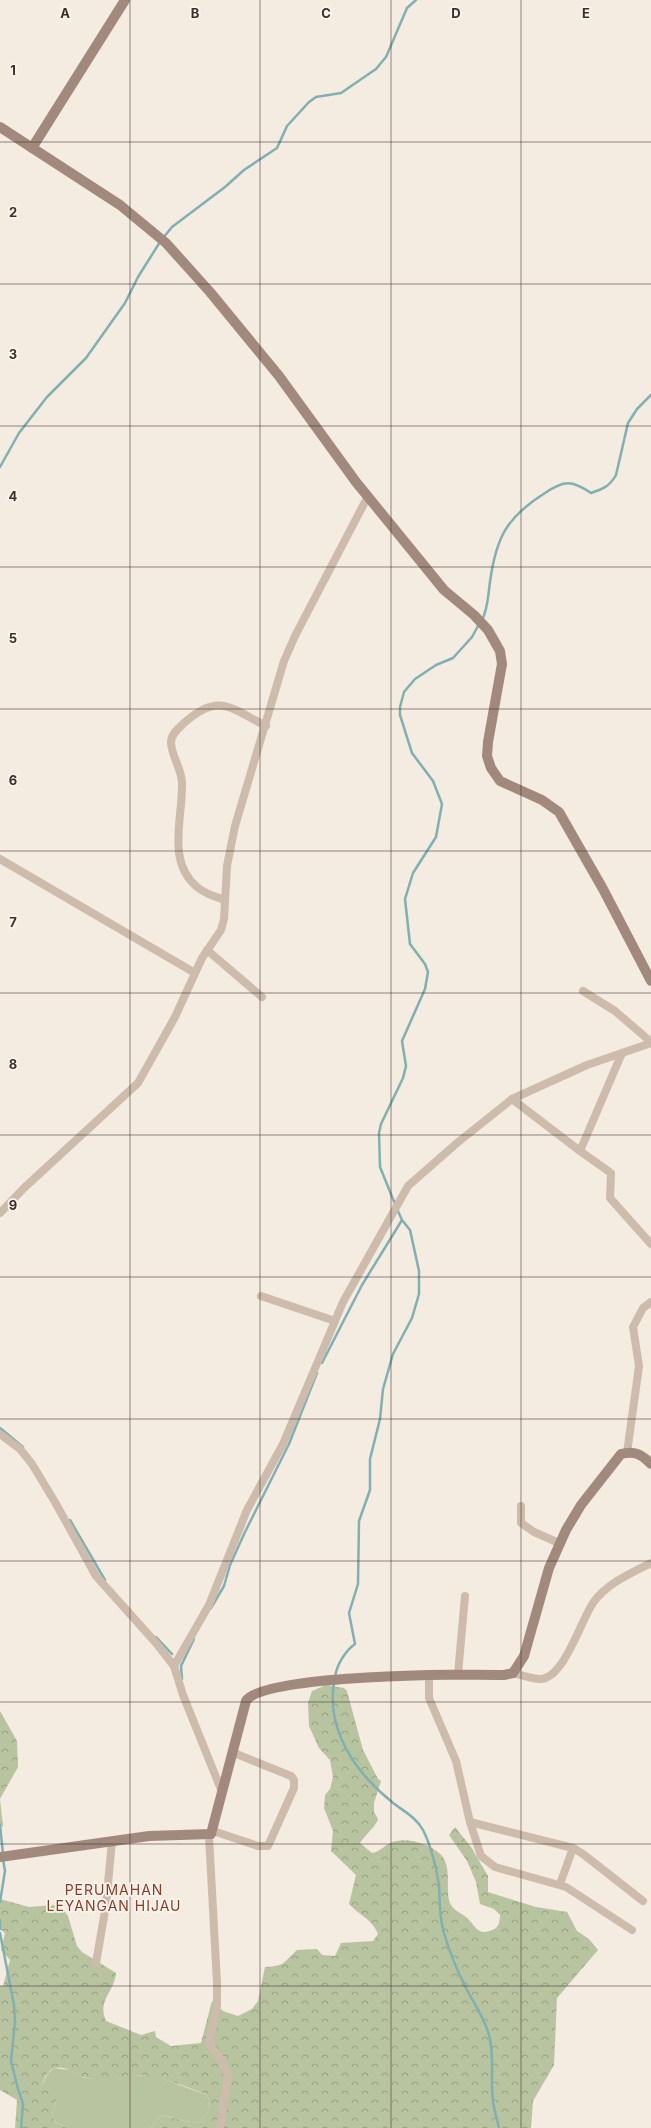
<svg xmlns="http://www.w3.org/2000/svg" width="651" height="2128" font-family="Inter,sans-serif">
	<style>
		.grass { fill: #b8c4a0 }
		.forest { fill: url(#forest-crowns) }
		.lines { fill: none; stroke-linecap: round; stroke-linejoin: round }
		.stream { stroke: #7fb0b2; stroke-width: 2.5 }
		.street { stroke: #cdbbac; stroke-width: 8 }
		.secondary { stroke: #a18a7d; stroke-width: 10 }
		.grid { fill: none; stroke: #3b302b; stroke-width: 1; stroke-opacity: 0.55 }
		.labels { text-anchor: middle; stroke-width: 3.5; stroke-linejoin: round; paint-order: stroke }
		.neighbourhood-label { font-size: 14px; letter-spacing: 1px; fill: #8c3b22; stroke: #fbf5ee }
		.grid-label { font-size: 13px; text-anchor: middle; font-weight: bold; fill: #3b302b; stroke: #fbf5ee; stroke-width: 3.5; stroke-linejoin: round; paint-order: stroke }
	</style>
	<defs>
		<pattern id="forest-crowns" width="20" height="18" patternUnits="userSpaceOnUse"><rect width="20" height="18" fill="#b8c4a0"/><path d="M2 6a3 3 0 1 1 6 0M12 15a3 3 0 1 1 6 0" fill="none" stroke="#97a083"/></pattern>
	</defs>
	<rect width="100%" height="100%" fill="#f4ebe1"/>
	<path class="grass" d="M54,2068L70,2070L84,2078L110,2080H118L132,2075L155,2076L207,2095C213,2107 208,2113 200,2122C188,2124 174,2117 162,2115L151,2128H68L55,2122L52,2114L57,2099L42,2085L48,2073Z"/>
	<g class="forest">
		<path d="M326,1685L344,1688L347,1691L363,1750L378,1779L381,1781L374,1803V1812L378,1819C377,1825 364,1836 360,1843L372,1853C379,1852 384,1846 390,1843C404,1836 428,1843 439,1853C452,1863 446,1886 449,1900C452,1912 464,1913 470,1921C477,1930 481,1935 492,1930C499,1928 500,1921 500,1915L494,1909L480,1904L476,1882L467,1861L449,1835L455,1827L471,1847L488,1876V1892L536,1907L567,1912L577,1931L589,1939L598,1950L557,1998L554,2065L533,2101L531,2128H151L162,2115C174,2117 188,2124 200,2122C208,2113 213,2107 207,2095C185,2086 158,2075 134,2075C128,2076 123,2080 117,2080C107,2081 96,2079 86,2078C76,2076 67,2065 55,2068C47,2070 45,2078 42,2085L55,2091L57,2099L52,2114L55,2122L68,2128H15L17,2100L0,2090V1986H3L10,1960L1,1950L5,1933L0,1929V1899L29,1907L53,1905L63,1909L68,1916L77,1946L82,1952L116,1973C114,1993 97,2000 106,2021L141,2035L155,2031L156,2037L171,2046L201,2043L212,2001L223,2011L238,2016L252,2009L258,2001L265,1967C287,1966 283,1962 297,1950L317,1949L322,1955L335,1956L341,1943L373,1941L378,1934C372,1919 359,1915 349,1904L356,1875L331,1851L333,1831L324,1808L325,1795L330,1789L333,1777L330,1760L319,1748L309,1726L308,1703L312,1691Z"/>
		<polygon points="0,1711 17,1741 18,1767 0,1799 3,1827 0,1826"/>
	</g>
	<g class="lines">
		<g class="stream">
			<polyline points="163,238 172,227 225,187 244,170 277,148 287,126 309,102 316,97 341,93 376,69 386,57 407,8 416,0"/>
			<polyline points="0,467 19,433 47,397 86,358 125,303 138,277 160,242"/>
			<path d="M482,620C488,609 488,595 490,582C496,537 507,517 545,493C564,480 572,480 591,493C603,489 610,486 616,475L628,423L637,409L651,395"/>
			<polyline points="395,1204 380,1167 379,1133 381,1124 403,1078 406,1066 402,1041 425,989 428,972 425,964 410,944 405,899 413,873 436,837 442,804 433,781 412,753 400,715 400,707 404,692 415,679 436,665 453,658 472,637 479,624"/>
			<polyline points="322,1363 362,1285 402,1220"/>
			<polyline points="0,1428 23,1447"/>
			<polyline points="70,1520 105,1580"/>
			<polyline points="211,1608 224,1586 230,1565 245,1532 289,1444 317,1373"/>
			<polyline points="156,1637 172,1654"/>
			<path d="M335,1678C336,1666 345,1651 355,1644L349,1613L358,1584L359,1521L370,1490V1459L380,1419L383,1389L393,1354L412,1318L419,1294V1271L414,1248L410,1230L402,1220L397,1209"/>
			<polyline points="182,1679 181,1666 194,1639"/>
			<path d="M334,1683C326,1731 356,1773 392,1802C403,1811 416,1817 423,1830C431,1846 436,1867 439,1885C440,1902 439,1917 444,1933C449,1950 456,1968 464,1984C472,2001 484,2016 489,2035C495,2057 490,2080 493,2101C494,2110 497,2119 499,2128"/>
			<polyline points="0,1825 3,1854"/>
			<polyline points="0,1902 5,1871 3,1859"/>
			<polyline points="0,1920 0,1929"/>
			<polyline points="0,1933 14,2005 15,2022 11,2061 18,2089 23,2104 21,2128"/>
		</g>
		<g class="street">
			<polyline points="0,859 195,973"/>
			<path d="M225,900C216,897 205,894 197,887C166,861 183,818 182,783C182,769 171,756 171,742C171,734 179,728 184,723C219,692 230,708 266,726"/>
			<polyline points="207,950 262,997"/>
			<polyline points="583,991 615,1011 651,1042"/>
			<polyline points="622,1053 580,1151 611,1173 610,1198 651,1244"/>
			<polyline points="512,1099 580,1151"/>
			<polyline points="0,1213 24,1188 138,1083 175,1017 202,958 221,930 224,919 227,866 235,826 284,661 295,636 368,496"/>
			<polyline points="261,1296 335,1321"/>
			<polyline points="0,1434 20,1449 32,1464 55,1502 96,1576 156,1643 174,1666 183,1695 222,1792"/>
			<polyline points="627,1453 639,1366 633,1327 643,1308 651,1302"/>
			<polyline points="521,1506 521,1523 534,1532 559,1543"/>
			<polyline points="174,1666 209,1605 247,1510 283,1444 343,1302 408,1186 457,1143 512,1099 587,1065 651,1043"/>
			<path d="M513,1673C521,1675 532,1679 540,1679C564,1679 581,1620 593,1603C606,1584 631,1573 651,1563"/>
			<polyline points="458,1674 465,1596"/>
			<polyline points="429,1675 429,1698 456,1761 470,1822 481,1856 495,1867 566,1887 632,1930"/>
			<polyline points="470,1822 573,1848 583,1854 643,1901"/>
			<polyline points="213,1831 258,1846 268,1846 294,1788 294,1780 291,1776 234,1753"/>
			<polyline points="209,1836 217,1983 217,2006 209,2044 222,2061 228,2076 220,2128"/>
			<polyline points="560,1884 573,1848"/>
			<polyline points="96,1963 106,1905 112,1841"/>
		</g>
		<g class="secondary">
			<polyline points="0,127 120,205 166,243 210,292 279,376 356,482 444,590 474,615 488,630 500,651 502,664 488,742 487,756 491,768 500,781 542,800 559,812 603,889 651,981"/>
			<polyline points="32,148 125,0"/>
			<path d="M0,1857L149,1836L211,1834L246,1701C262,1674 467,1674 504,1675L513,1673L524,1656L549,1568L566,1530L581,1505L621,1454C635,1450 642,1455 651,1464"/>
		</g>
	</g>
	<path class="grid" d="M130,0V2128M260,0V2128M391,0V2128M521,0V2128M0,142H651M0,284H651M0,426H651M0,567H651M0,709H651M0,851H651M0,993H651M0,1135H651M0,1277H651M0,1419H651M0,1561H651M0,1702H651M0,1844H651M0,1986H651"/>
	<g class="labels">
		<g class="neighbourhood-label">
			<text x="114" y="1895">PERUMAHAN<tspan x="114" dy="16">LEYANGAN HIJAU</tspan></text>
		</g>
	</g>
	<g class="grid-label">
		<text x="65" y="18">A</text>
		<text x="195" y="18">B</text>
		<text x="326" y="18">C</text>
		<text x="456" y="18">D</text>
		<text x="586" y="18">E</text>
		<text x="13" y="75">1</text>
		<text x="13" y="217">2</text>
		<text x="13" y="359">3</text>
		<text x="13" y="501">4</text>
		<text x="13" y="643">5</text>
		<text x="13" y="785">6</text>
		<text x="13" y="927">7</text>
		<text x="13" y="1069">8</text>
		<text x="13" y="1210">9</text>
	</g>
</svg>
